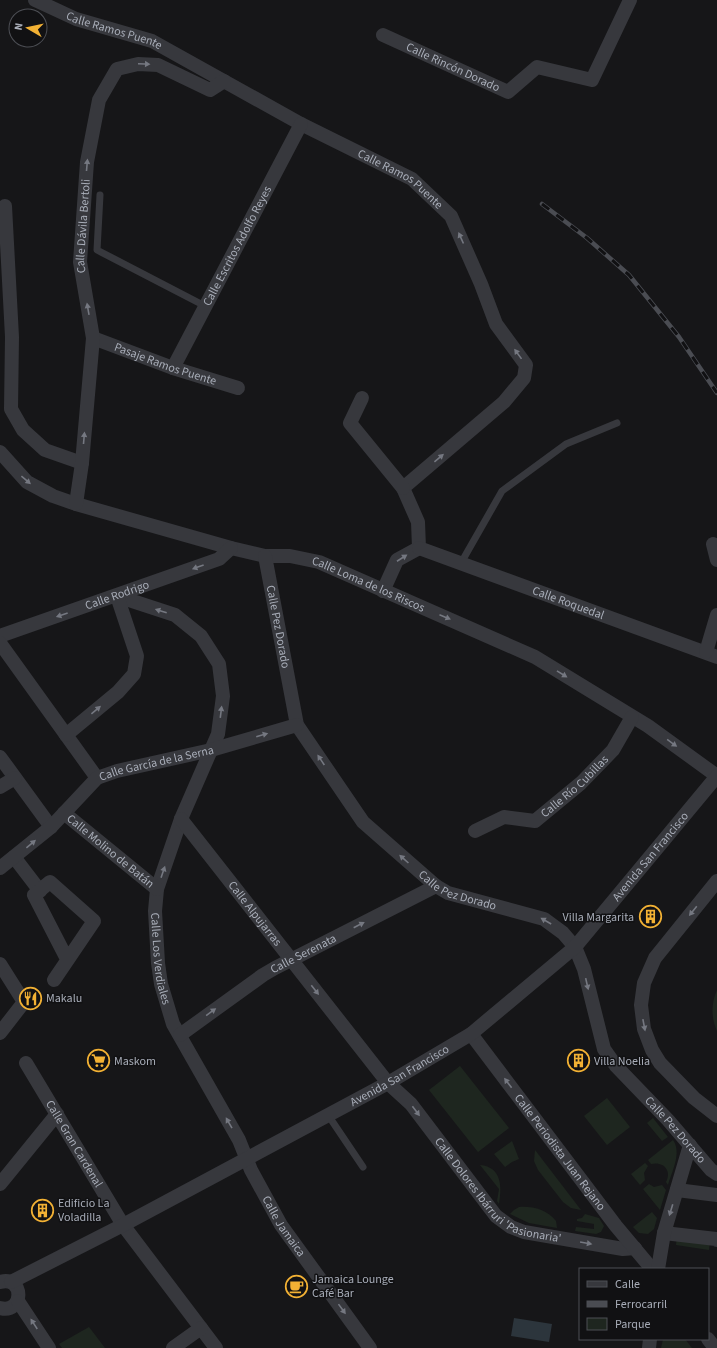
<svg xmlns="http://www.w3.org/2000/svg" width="717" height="1348" font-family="'Source Sans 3',sans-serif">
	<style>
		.green { fill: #1e261f }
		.water { fill: #2c353c }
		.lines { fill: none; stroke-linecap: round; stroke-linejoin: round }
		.lane { stroke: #37383d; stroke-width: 7 }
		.street { stroke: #37383d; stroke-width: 14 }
		.rail-casing { stroke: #4a4c52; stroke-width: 4.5 }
		.rail { stroke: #111113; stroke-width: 3; stroke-dasharray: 9; stroke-linecap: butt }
		.oneway { fill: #757881 }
		.labels { text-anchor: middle; stroke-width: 3; stroke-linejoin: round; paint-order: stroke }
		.street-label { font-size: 12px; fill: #a8adb8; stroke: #111113 }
		.poi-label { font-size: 12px; fill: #a8adb8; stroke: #111113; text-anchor: start }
	</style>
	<rect width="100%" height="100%" fill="#161618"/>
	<g class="green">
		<path d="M717,990V1031C711,1018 711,1003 717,990Z"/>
		<polygon points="460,1066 509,1128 478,1152 429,1090"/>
		<polygon points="607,1098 630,1127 607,1145 584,1116"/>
		<polygon points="653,1118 668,1137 662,1141 647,1123"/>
		<path d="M673,1140C682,1153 672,1171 668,1185L666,1182C672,1171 664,1161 651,1164L648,1160Z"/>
		<polygon points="512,1141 519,1159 512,1162 505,1167 494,1154"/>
		<polygon points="535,1150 581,1210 571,1208 563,1202 538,1170 534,1161"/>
		<polygon points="645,1163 648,1166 644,1173 645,1180 640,1185 631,1174"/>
		<path d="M480,1165C502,1167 502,1187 499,1204L497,1201L499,1189Z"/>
		<polygon points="649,1184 654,1187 662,1185 666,1190 660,1210 643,1189"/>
		<path d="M519,1207C533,1206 547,1210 556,1221L557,1228L529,1223L510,1214L514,1210Z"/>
		<polygon points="652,1212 657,1218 654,1229 648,1234 639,1233 633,1227"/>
		<polygon points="585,1214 599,1218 604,1226 601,1232 596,1234 575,1231 576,1227 594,1229 594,1224 577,1221 577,1219 582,1218"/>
		<polygon points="677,1236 710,1241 709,1250 676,1245"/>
		<polygon points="89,1327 105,1348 62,1348 59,1344"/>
		<polygon points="663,1339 685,1339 692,1348 661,1348"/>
	</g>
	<polygon class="water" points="514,1318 552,1324 549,1342 511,1336"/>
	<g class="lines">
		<g class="lane">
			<polyline points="100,195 97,250 205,306"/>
			<polyline points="461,563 502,491 566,444 617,423"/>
			<polyline points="328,1115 363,1167"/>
		</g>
		<g class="street">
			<path id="s1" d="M35,0L76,19L152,41L301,124L412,179L451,216L481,284L496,324L526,365L524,378L504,402L403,488L418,522L419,548L397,560L383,591"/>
			<path id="s2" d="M383,35L508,92L537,67L592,80L630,0"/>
			<polyline points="5,206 12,337 11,409 23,430 45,450 82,463"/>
			<path id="s3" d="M93,338L173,368L238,388"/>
			<path id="s4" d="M173,368L301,124"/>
			<polyline points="362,398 350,423 403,488"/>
			<path id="s5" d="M0,452L27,482L53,496L76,504L231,548L265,556H290L319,562L535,657L648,726L717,776"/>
			<path id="s6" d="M76,504L82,463L93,338L80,262L87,162L99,100L117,69L138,64L158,65L210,90L224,81"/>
			<polyline points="713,544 717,560"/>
			<path id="s7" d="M419,548L717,657"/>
			<path id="s8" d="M265,556L297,725L363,822L436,886L448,893L544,919L563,933L575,947L584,969L604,1049L616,1066L668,1120L711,1170L717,1174"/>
			<path id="s9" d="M117,596L175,615L201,636L219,664L223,696L218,734L181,819L157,889L155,911L158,963L161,984L173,1024L239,1140L251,1170L281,1225L370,1348"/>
			<path id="s10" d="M0,636L219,559L231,548"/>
			<polyline points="0,643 97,778"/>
			<polyline points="706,652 717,615"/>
			<polyline points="66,735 118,692 134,674 137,656 117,596"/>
			<polyline points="0,757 51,827"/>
			<polyline points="0,787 15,778"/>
			<path id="s11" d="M64,813L157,889"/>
			<path id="s12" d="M181,819L388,1083L411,1104L496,1216L511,1227L524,1232L623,1249L635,1248"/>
			<path id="s13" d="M475,831L504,817L535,821L581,783L613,750L632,717"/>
			<polyline points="14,857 40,891"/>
			<path id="s14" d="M0,868L51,827L97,778L117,771L211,750L297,725"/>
			<polyline points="717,881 655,958 644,983 641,1005 644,1029 652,1050 660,1063 694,1098 717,1116"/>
			<polyline points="0,964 24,1002 0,1033"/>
			<polyline points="54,980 94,921 50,882 34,895 67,959"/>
			<path id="s15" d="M471,1034L616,1226L652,1269"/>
			<path id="s16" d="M180,1035L263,975L275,968L436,886"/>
			<path id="s17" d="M26,1063L123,1225L216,1348"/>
			<polyline points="0,1184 57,1114"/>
			<polyline points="677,1190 717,1195"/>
			<polyline points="664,1233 716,1239 717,1240"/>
			<polyline points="658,1269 664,1233 690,1145"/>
			<path d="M0,1282C24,1275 25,1314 0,1308"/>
			<path id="s18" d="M11,1282L123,1225L388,1083L471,1034L575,947L717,776"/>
			<polyline points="18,1301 49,1348"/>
			<polyline points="708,1339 715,1348"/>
			<polyline points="173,1348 201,1328"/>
			<polyline points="649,1348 650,1339"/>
		</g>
		<defs>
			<polyline id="rail" points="542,204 587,238 629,275 679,337 717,393"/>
		</defs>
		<use href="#rail" class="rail-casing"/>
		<use href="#rail" class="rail"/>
	</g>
	<defs><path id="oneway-solid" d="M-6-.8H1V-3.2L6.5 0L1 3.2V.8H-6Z"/></defs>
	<g class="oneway">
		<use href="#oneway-solid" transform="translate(144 64) rotate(2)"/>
		<use href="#oneway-solid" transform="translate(87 165) rotate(-85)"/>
		<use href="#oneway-solid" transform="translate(461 238) rotate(-114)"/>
		<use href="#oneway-solid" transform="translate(88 309) rotate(-100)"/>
		<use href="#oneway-solid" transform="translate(518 354) rotate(-126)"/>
		<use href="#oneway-solid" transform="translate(84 438) rotate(-85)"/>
		<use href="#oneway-solid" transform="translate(439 458) rotate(-40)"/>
		<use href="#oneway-solid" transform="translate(26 480) rotate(40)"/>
		<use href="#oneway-solid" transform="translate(402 558) rotate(-33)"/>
		<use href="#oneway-solid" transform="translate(198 567) rotate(160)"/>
		<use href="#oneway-solid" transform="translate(161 611) rotate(-162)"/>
		<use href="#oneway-solid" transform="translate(62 615) rotate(161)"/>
		<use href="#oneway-solid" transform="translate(445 617) rotate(23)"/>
		<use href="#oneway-solid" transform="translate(562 674) rotate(32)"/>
		<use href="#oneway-solid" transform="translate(96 710) rotate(-40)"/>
		<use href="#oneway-solid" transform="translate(221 712) rotate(-83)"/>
		<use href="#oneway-solid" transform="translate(262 735) rotate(-16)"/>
		<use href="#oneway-solid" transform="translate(672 743) rotate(36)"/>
		<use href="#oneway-solid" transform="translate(321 760) rotate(-124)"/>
		<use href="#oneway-solid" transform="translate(31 844) rotate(-40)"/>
		<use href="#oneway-solid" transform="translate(404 859) rotate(-138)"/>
		<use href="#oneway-solid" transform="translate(163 872) rotate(-71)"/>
		<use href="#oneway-solid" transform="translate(693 911) rotate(129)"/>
		<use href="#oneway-solid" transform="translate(546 921) rotate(-150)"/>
		<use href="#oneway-solid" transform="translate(359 925) rotate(-27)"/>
		<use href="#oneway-solid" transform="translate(587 984) rotate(77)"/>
		<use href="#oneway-solid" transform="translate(315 990) rotate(52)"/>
		<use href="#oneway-solid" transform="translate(211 1012) rotate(-36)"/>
		<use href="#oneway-solid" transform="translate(644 1025) rotate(79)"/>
		<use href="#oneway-solid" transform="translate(508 1083) rotate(-127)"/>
		<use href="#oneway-solid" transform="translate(416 1111) rotate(53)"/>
		<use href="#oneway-solid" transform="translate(229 1123) rotate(-120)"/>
		<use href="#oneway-solid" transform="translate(671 1210) rotate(107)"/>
		<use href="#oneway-solid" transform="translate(586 1243) rotate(10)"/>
		<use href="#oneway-solid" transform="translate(342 1309) rotate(54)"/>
		<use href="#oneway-solid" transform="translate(34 1324) rotate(-123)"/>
	</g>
	<defs>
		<symbol id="building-ring" viewBox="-11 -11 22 22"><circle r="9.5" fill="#111113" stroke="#f2b134" stroke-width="1.5"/><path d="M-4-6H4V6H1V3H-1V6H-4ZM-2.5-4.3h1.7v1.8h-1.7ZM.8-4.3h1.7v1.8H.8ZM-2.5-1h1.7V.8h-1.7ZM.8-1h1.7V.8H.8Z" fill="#f2b134"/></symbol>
		<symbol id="restaurant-ring" viewBox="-11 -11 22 22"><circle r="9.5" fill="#111113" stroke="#f2b134" stroke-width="1.5"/><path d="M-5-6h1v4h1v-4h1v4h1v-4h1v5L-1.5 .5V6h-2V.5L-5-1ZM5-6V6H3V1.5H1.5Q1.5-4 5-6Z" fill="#f2b134"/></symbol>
		<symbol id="supermarket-ring" viewBox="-11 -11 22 22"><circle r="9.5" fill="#111113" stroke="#f2b134" stroke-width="1.5"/><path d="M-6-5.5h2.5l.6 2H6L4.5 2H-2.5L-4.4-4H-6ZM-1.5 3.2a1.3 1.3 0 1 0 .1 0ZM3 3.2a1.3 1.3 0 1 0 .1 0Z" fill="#f2b134"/></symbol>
		<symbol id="cafe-ring" viewBox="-11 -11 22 22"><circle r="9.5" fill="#111113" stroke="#f2b134" stroke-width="1.5"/><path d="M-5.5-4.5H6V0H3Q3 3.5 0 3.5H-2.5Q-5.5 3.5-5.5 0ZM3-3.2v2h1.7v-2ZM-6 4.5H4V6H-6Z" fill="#f2b134"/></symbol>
	</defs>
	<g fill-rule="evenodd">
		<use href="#building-ring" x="638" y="904" width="25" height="25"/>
		<use href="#restaurant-ring" x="18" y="986" width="25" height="25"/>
		<use href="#supermarket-ring" x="86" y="1048" width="25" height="25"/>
		<use href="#building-ring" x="566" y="1048" width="25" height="25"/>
		<use href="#building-ring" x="30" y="1198" width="25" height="25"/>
		<use href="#cafe-ring" x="284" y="1274" width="25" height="25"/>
	</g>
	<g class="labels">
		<g class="street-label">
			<text dy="4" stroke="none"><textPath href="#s1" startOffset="85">Calle Ramos Puente</textPath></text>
			<text dy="4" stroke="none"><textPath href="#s2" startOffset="77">Calle Rincón Dorado</textPath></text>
			<text dy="4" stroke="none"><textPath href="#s1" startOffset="409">Calle Ramos Puente</textPath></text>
			<text dy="4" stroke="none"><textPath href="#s6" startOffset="280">Calle Dávila Bertoli</textPath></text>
			<text dy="4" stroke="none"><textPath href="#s4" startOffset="138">Calle Escritos Adolfo Reyes</textPath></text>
			<text dy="4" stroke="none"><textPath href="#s3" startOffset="77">Pasaje Ramos Puente</textPath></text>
			<text dy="4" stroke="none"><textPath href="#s5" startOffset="399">Calle Loma de los Riscos</textPath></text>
			<text dy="4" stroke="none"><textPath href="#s10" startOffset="124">Calle Rodrigo</textPath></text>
			<text dy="4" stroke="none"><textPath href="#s7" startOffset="159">Calle Roquedal</textPath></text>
			<text dy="4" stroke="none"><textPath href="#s8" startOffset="72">Calle Pez Dorado</textPath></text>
			<text dy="4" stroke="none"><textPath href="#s14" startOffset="194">Calle García de la Serna</textPath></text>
			<text dy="4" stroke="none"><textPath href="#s13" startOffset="116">Calle Río Cubillas</textPath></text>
			<text dy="4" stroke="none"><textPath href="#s11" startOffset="60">Calle Molino de Batán</textPath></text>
			<text dy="4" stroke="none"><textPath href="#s18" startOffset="776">Avenida San Francisco</textPath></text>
			<text dy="4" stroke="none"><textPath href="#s8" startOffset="408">Calle Pez Dorado</textPath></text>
			<text dy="4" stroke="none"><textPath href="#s12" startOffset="120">Calle Alpujarras</textPath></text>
			<text dy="4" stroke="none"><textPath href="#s16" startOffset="148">Calle Serenata</textPath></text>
			<text dy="4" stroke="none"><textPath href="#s9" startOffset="435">Calle Los Verdiales</textPath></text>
			<text dy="4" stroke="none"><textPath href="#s18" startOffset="440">Avenida San Francisco</textPath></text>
			<text dy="4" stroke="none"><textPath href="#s8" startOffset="756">Calle Pez Dorado</textPath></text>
			<text dy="4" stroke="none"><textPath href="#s17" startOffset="94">Calle Gran Cardenal</textPath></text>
			<text dy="4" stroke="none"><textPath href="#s15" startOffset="148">Calle Periodista Juan Rejano</textPath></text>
			<text dy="4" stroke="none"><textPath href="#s12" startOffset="494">Calle Dolores Ibárruri 'Pasionaria'</textPath></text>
			<text dy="4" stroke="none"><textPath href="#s9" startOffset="733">Calle Jamaica</textPath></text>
		</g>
		<g class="poi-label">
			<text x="634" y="921" text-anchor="end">Villa Margarita</text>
			<text x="46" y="1002">Makalu</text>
			<text x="114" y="1065">Maskom</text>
			<text x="594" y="1065">Villa Noelia</text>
			<text x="58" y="1207">Edificio La<tspan x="58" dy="14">Voladilla</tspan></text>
			<text x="312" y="1283">Jamaica Lounge<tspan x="312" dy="14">Café Bar</tspan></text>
		</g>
	</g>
	<rect x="579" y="1268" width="130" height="72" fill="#111113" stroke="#4d4f55"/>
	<rect x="587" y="1281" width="20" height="6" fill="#37383d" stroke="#4d4f55"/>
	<text x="615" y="1288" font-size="12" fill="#a8adb8">Calle</text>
	<rect x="587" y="1301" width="20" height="6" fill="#4a4c52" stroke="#4d4f55"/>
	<text x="615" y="1308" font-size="12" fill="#a8adb8">Ferrocarril</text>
	<rect x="587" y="1318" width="20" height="12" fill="#1e261f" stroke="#4d4f55"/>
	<text x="615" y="1328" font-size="12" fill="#a8adb8">Parque</text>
	<g transform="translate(28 28) rotate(279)"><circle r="19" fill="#111113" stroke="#4d4f55"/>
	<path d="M0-3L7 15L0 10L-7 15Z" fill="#f2b134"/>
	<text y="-6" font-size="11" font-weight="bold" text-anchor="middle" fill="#a8adb8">N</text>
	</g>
</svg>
